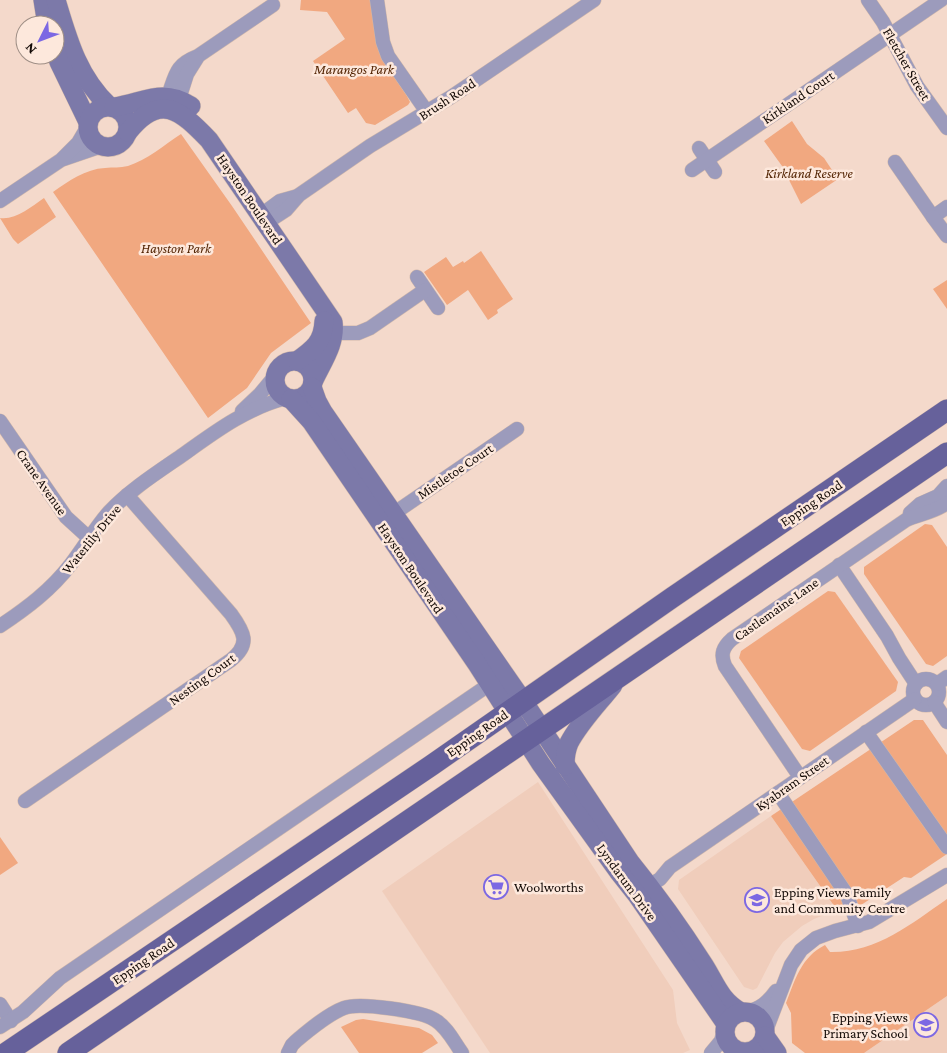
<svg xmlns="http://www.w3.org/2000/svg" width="947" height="1053" font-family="'Crimson Pro',serif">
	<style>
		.built { fill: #f0cdbb }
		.green { fill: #f1a880 }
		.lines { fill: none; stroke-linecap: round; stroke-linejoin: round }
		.street-casing { stroke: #d0b8ab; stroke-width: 15 }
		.secondary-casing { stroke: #d0b8ab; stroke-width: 20 }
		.primary-casing { stroke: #d0b8ab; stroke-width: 22 }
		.street { stroke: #9c9bbc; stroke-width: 14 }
		.secondary { stroke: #7c79a9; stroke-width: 19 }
		.primary { stroke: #66619b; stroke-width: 21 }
		.labels { text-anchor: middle; stroke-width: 5; stroke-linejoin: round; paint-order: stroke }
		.street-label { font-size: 14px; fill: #120905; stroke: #fde8dc }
		.park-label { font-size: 14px; font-style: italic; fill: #532403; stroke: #fde8dc }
		.poi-label { font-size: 14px; fill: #120905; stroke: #fde8dc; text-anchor: start }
	</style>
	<rect width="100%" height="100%" fill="#f4d9cb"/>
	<g class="built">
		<polygon points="538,782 673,990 677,1023 690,1050 683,1053 490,1053 382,891"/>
		<polygon points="771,816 837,910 814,919 802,926 783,942 775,953 757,988 753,990 744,987 678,889 679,880"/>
		<polygon points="947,996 947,1053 864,1053"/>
	</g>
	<g class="green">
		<polygon points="301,0 371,0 379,50 383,60 407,96 410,102 408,105 375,125 366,123 356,108 348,113 313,61 345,39 327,12 300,10"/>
		<polygon points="792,121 807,144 824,158 838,179 801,204 782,166 764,141"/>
		<path d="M181,134L232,206L311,323L271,353L247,388L208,418L53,192C69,181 85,169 105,168C113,167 120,168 128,166C147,160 164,145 181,134Z"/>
		<path d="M44,198L56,217L18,244L13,239L0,218C16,220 31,207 44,198Z"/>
		<polygon points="481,251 513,299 497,310 498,313 488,320 468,290 447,305 424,272 446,257 453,267 463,261 464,263"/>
		<polygon points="947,280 947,309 933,289"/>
		<polygon points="925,524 932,525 947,547 947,656 933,666 926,664 864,574 864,567"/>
		<polygon points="828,591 835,592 898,682 896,691 810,751 802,749 739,658 741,651"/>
		<polygon points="914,720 923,720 947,755 947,854 911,878 904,877 861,905 837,910 771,816"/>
		<polygon points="0,837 18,863 0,875"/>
		<path d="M947,899V996L864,1053H805L792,1043L791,1013L786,1003C795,980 801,957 825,945L830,952C876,953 911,924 947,899Z"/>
		<polygon points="363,1019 419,1028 432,1035 438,1043 422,1053 359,1053 341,1027 356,1020"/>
	</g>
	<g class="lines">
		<defs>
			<g id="street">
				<polyline points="377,0 383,42 388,56 427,112"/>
				<polyline points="868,0 883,22 917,86 947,128"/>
				<path d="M168,96C176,74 175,65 198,56L273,5"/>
				<polyline points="179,99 187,74 197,58"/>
				<polyline points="699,148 715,172"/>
				<polyline points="64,159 102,146"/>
				<polyline points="895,162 933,217 947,207"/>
				<polyline points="692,170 941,0"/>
				<polyline points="0,201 61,160 78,143 88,126"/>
				<polyline points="261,215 280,201 298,196"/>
				<polyline points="933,217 947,236"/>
				<polyline points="266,223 286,210 299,195 370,146 451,97 594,0"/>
				<polyline points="417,277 438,308"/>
				<polyline points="334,333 358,333 370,328 425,290"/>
				<polyline points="242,411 260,394 275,376"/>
				<polyline points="0,421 66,517 89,538"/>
				<polyline points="910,513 920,504 938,496 947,486"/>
				<polyline points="393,514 517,429"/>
				<polyline points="839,565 887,636 899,658 916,684"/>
				<path d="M0,626C27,608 51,590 71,564C84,547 95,528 109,512C131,489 158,472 184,454C216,431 247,408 286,398"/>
				<circle cx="926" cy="692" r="13"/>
				<polyline points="937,684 947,677"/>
				<polyline points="934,702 947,722"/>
				<polyline points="866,732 947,847"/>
				<path d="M800,777L725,666C720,654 723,647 732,639L906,520C920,514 935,512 947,503"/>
				<polyline points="778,793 847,895 858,926"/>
				<path d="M25,801L231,660C251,644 244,632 231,614L127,495"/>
				<polyline points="649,886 660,879 670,867 915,699"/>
				<polyline points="0,1004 11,1021"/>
				<path d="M747,1012C761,1008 768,1002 776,991"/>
				<polyline points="0,1027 23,1012 60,978 490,684"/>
				<polyline points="765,1033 791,965 801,950 816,938 835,931 869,922 947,875"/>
				<path d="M288,1053L292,1045L296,1041C309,1030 328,1014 344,1008C359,1002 422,1011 435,1020C447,1027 454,1042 462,1053"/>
				<polyline points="711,1053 721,1041 725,1028"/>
				<polyline points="733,1053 740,1052"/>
			</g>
			<g id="secondary">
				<polyline points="43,0 47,25"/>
				<path d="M56,0C68,40 78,77 109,106"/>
				<polyline points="55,50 59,62 88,122"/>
				<circle cx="108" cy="127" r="20"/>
				<path d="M114,107C145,102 162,88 191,106"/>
				<path d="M128,132C160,92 180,110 209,140L333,322C336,344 322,362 313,382"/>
				<circle cx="294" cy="380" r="19"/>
				<path d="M297,361C314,349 323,342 324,321"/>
				<path d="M312,387L317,401L323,412L523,701L630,862C656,894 681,929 704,965C716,984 720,1000 741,1012"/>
				<polyline points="291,399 311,421 477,664 541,764 618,871 637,895 726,1024"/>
				<path d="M565,766C565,759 566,750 569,743C580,722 598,704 613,685"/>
				<circle cx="745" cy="1032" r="20"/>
				<polyline points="765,1036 777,1053"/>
			</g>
			<g id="primary">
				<polyline points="6,1053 432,765 673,597 947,410"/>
				<polyline points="68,1053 947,453"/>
			</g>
		</defs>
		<use href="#street" class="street-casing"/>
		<use href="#secondary" class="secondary-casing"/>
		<use href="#primary" class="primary-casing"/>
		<use href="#street" class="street"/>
		<use href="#secondary" class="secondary"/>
		<use href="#primary" class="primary"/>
	</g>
	<defs>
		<symbol id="supermarket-ring" viewBox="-11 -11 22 22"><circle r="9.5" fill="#fde8dc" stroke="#7c68e3" stroke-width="1.5"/><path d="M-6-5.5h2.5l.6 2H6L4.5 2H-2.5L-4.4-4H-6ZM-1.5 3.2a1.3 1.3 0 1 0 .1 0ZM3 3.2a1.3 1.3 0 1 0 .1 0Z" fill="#7c68e3"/></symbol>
		<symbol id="school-ring" viewBox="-11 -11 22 22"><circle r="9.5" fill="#fde8dc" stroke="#7c68e3" stroke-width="1.5"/><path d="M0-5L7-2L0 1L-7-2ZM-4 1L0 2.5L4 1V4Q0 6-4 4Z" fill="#7c68e3"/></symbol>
	</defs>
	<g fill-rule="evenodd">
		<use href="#supermarket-ring" x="482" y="873" width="28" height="28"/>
		<use href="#school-ring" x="743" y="886" width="28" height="28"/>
		<use href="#school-ring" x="912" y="1011" width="28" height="28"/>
	</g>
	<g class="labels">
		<g class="street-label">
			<text transform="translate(907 64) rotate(60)" y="5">Fletcher Street</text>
			<text transform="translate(798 97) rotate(-34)" y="5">Kirkland Court</text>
			<text transform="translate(447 99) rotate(-33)" y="5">Brush Road</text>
			<text transform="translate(250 199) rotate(56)" y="5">Hayston Boulevard</text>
			<text transform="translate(455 471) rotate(-34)" y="5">Mistletoe Court</text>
			<text transform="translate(42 482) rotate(55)" y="5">Crane Avenue</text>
			<text transform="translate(811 503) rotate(-34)" y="5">Epping Road</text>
			<text transform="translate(91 539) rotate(-51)" y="5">Waterlily Drive</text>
			<text transform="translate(411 568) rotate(56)" y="5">Hayston Boulevard</text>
			<text transform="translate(776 609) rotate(-35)" y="5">Castlemaine Lane</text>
			<text transform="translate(202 679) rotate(-36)" y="5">Nesting Court</text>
			<text transform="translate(477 733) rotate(-35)" y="5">Epping Road</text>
			<text transform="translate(792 783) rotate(-35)" y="5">Kyabram Street</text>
			<text transform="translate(627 882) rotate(54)" y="5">Lyndarum Drive</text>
			<text transform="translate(143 961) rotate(-34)" y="5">Epping Road</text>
		</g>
		<g class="park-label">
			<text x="354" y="74">Marangos Park</text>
			<text x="809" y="178">Kirkland Reserve</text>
			<text x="176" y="253">Hayston Park</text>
		</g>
		<g class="poi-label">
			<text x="514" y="892">Woolworths</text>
			<text x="774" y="897">Epping Views Family<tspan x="774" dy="16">and Community Centre</tspan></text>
			<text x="908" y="1022" text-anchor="end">Epping Views<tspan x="908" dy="16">Primary School</tspan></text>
		</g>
	</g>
	<g transform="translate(40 40) rotate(228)"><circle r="24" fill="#fde8dc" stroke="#9f8f86"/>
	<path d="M0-4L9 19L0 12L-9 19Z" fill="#7c68e3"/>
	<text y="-8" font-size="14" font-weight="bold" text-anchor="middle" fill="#120905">N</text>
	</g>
</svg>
